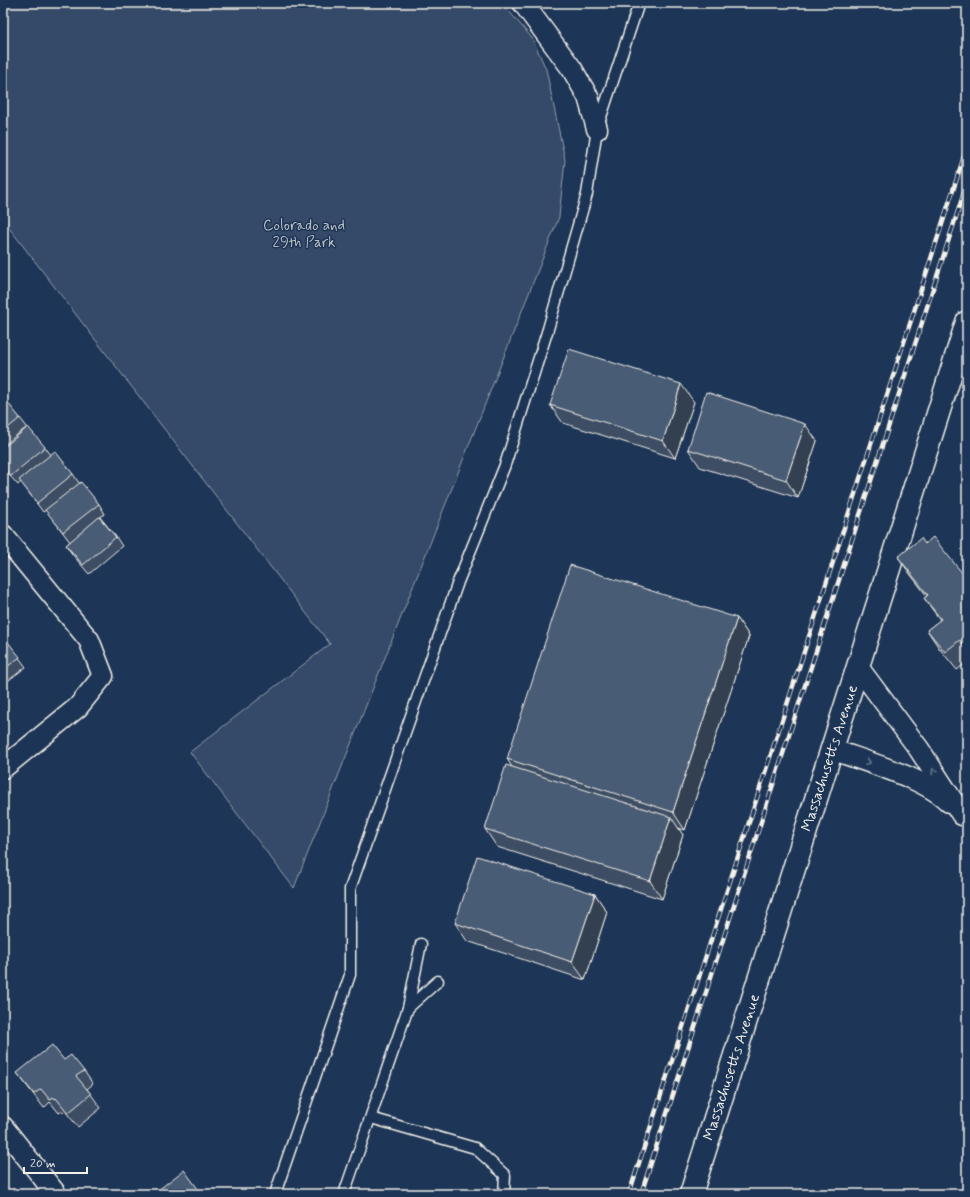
<svg xmlns="http://www.w3.org/2000/svg" width="970" height="1197" font-family="Mynerve,sans-serif">
	<style>
		.green { fill: #354a67; stroke: #949ea8 }
		.lines { fill: none; stroke-linecap: round; stroke-linejoin: round }
		.service-casing { stroke: #f4f1e8; stroke-width: 13 }
		.minor-casing { stroke: #f4f1e8; stroke-width: 23 }
		.secondary-casing { stroke: #f4f1e8; stroke-width: 25 }
		.service { stroke: #1d3557; stroke-width: 10 }
		.minor { stroke: #1d3557; stroke-width: 20 }
		.secondary { stroke: #1d3557; stroke-width: 22 }
		.rail-casing { stroke: #f4f1e8; stroke-width: 4.5 }
		.rail { stroke: #1d3557; stroke-width: 3; stroke-dasharray: 9; stroke-linecap: butt }
		.wall { fill: #3e4e64; stroke: #f4f1e8 }
		.shaded-wall { fill: #324051; stroke: #f4f1e8 }
		.building { fill: #485b74; stroke: #f4f1e8 }
		.oneway { stroke: #68778a }
		.labels { text-anchor: middle; stroke-width: 3; stroke-linejoin: round; paint-order: stroke }
		.park-label { font-size: 15px; fill: #bbbfc1; stroke: #1d3557 }
		.street-label { font-size: 15px; fill: #f4f1e8; stroke: #1d3557 }
	</style>
	<rect width="100%" height="100%" fill="#1d3557"/>
	<filter id="ink" filterUnits="userSpaceOnUse"><feTurbulence type="fractalNoise" baseFrequency=".025" numOctaves="2"/><feDisplacementMap in="SourceGraphic" scale="8" xChannelSelector="R" yChannelSelector="G"/><feConvolveMatrix kernelMatrix="1 2 1 2 8 2 1 2 1" color-interpolation-filters="sRGB"/></filter>
	<g filter="url(#ink)">
		<polygon class="green" points="3,3 502,3 532,38 546,69 565,160 559,217 294,888 190,752 330,644 3,220"/>
		<g class="lines">
			<defs>
				<g id="service">
					<polyline points="421,944 408,1008 438,981"/>
					<polyline points="371,1118 475,1148 505,1175 504,1194"/>
					<polyline points="275,1194 350,975 350,889 458,582 505,465 548,329 587,194 597,129 639,3"/>
					<polyline points="344,1194 408,1008"/>
				</g>
				<g id="minor">
					<polyline points="523,3 572,69 588,97 597,129"/>
					<polyline points="3,535 89,640 103,676 78,707 3,768"/>
					<polyline points="858,667 919,749 962,815"/>
					<path d="M831,749C863,761 926,778 949,802"/>
					<polyline points="3,1127 56,1194"/>
				</g>
				<polyline id="secondary" points="691,1194 967,322"/>
			</defs>
			<use href="#service" class="service-casing"/>
			<use href="#minor" class="minor-casing"/>
			<use href="#secondary" class="secondary-casing"/>
			<use href="#service" class="service"/>
			<use href="#minor" class="minor"/>
			<use href="#secondary" class="secondary"/>
			<defs>
				<g id="rail">
					<polyline points="629,1194 967,147"/>
					<polyline points="641,1194 967,183"/>
				</g>
			</defs>
			<use href="#rail" class="rail-casing"/>
			<use href="#rail" class="rail"/>
		</g>
		<g class="wall">
			<polygon points="3,399 20,418 27,427 3,446"/>
			<polygon points="694,402 675,458 563,423 550,405"/>
			<polygon points="817,441 798,498 700,467 688,449"/>
			<polygon points="45,447 51,455 73,474 79,483 99,504 105,514 100,517 116,537 122,546 89,574 72,554 66,545 70,542 46,510 43,512 21,482 18,485 3,468 3,448"/>
			<polygon points="925,544 967,579 967,662 957,670 939,648 927,630 940,620 924,598 927,596 910,574 898,557"/>
			<polygon points="737,618 749,636 685,830 678,828 683,835 662,899 497,847 485,829 512,767 507,759"/>
			<polygon points="3,636 26,667 5,683 3,681"/>
			<polygon points="595,894 607,912 585,980 467,941 455,923"/>
			<polygon points="64,1060 84,1071 93,1084 87,1089 101,1108 78,1127 65,1111 64,1112 62,1111 59,1113 50,1102 44,1108 27,1086 17,1073"/>
		</g>
		<g class="shaded-wall">
			<polygon points="681,384 694,402 675,458 663,441"/>
			<polygon points="805,424 817,441 798,498 786,480"/>
			<polygon points="737,618 749,636 685,830 673,812"/>
			<polygon points="671,817 683,835 662,899 650,881"/>
			<polygon points="595,894 607,912 585,980 572,962"/>
		</g>
		<g class="building">
			<polygon points="569,349 681,384 663,441 550,405"/>
			<polygon points="706,392 805,424 786,480 688,449"/>
			<polygon points="4,398 20,418 3,432 3,399"/>
			<polygon points="28,427 45,447 11,476 3,467 3,448"/>
			<polygon points="55,451 73,474 37,503 19,480"/>
			<polygon points="81,482 99,504 63,532 45,510"/>
			<polygon points="99,517 116,537 83,565 66,545"/>
			<polygon points="933,537 967,579 967,649 960,640 945,652 927,630 941,619 924,598 928,595 898,557 921,538 925,544"/>
			<polygon points="570,565 737,618 673,812 507,759"/>
			<polygon points="3,636 20,657 3,670"/>
			<polygon points="506,765 671,817 650,881 485,829"/>
			<polygon points="477,856 595,894 572,962 455,923"/>
			<polygon points="52,1045 64,1060 71,1055 84,1071 76,1076 91,1094 68,1113 56,1098 55,1099 53,1097 50,1100 41,1089 34,1094 17,1073"/>
			<polygon points="184,1170 201,1193 200,1194 153,1194"/>
		</g>
		<defs><path id="oneway-chevron" d="M-2-3.5L2.5 0L-2 3.5" fill="none" stroke-width="1.6" stroke-linecap="round" stroke-linejoin="round"/></defs>
		<g class="oneway">
			<use href="#oneway-chevron" transform="translate(868 762) rotate(19)"/>
			<use href="#oneway-chevron" transform="translate(934 771) rotate(-123)"/>
		</g>
	</g>
	<g class="labels">
		<g class="park-label">
			<text x="304" y="230">Colorado and<tspan x="304" dy="17">29th Park</tspan></text>
		</g>
		<g class="street-label">
			<text transform="translate(829 758) rotate(-72)" y="5">Massachusetts Avenue</text>
			<text transform="translate(731 1067) rotate(-72)" y="5">Massachusetts Avenue</text>
		</g>
	</g>
	<rect width="970" height="1197" fill="none" stroke="#1d3557" stroke-width="16"/>
	<rect x="8" y="8" width="954" height="1181" fill="none" stroke="#f4f1e8" stroke-width="1.5" filter="url(#ink)"/>
	<path d="M24 1167v6h63v-6" fill="none" stroke="#f4f1e8" stroke-width="2"/>
	<text x="30" y="1167" font-size="12" fill="#f4f1e8" stroke="#1d3557" stroke-width="3" paint-order="stroke">20 m</text>
</svg>
